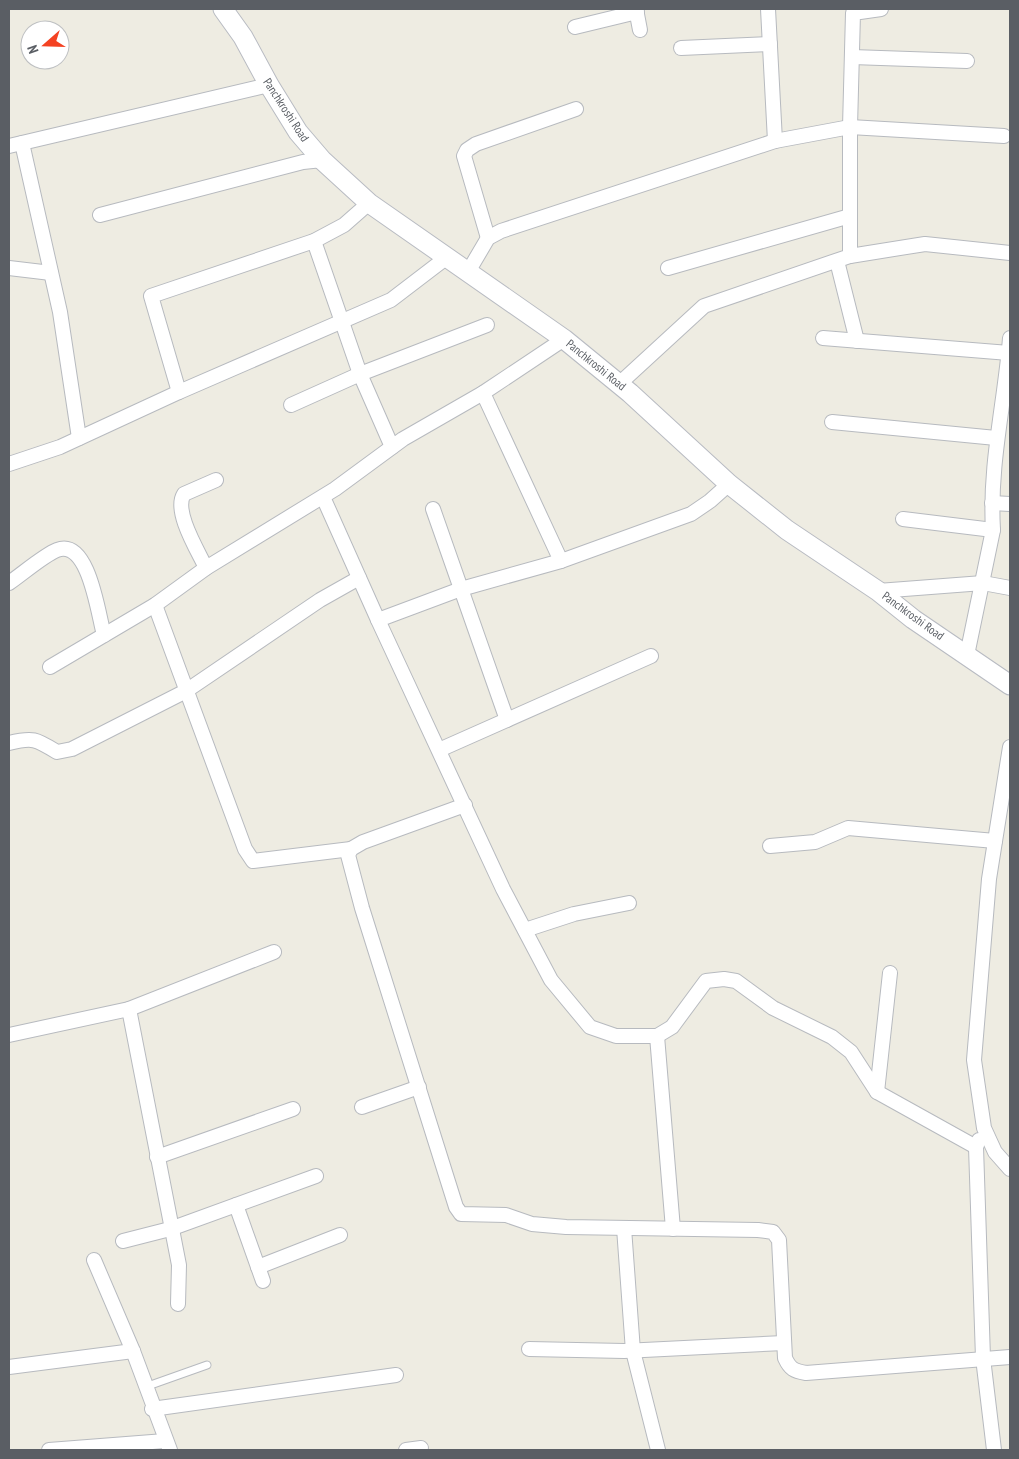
<svg xmlns="http://www.w3.org/2000/svg" width="1019" height="1459" font-family="'PT Sans Narrow',sans-serif">
	<style>
		.lines { fill: none; stroke-linecap: round; stroke-linejoin: round }
		.lane-casing { stroke: #b7babf; stroke-width: 9 }
		.street-casing { stroke: #b7babf; stroke-width: 16 }
		.secondary-casing { stroke: #b8bbc2; stroke-width: 21 }
		.lane { stroke: #fff; stroke-width: 7 }
		.street { stroke: #fff; stroke-width: 14 }
		.secondary { stroke: #fff; stroke-width: 19 }
		.labels { text-anchor: middle; stroke-width: 4.5; stroke-linejoin: round; paint-order: stroke }
		.street-label { font-size: 12px; fill: #5a5e64; stroke: #fff }
	</style>
	<rect width="100%" height="100%" fill="#eeece2"/>
	<g class="lines">
		<defs>
			<polyline id="lane" points="145,1387 207,1365"/>
			<g id="street">
				<polyline points="636,9 640,30"/>
				<polyline points="768,9 775,141"/>
				<polyline points="575,27 637,12"/>
				<polyline points="681,48 770,44"/>
				<polyline points="852,57 967,61"/>
				<polyline points="22,143 60,312 79,438"/>
				<polyline points="9,146 269,85"/>
				<polyline points="100,215 303,162 322,160"/>
				<polyline points="488,238 464,156 467,150 476,144 576,109"/>
				<polyline points="314,241 360,374 392,447"/>
				<polyline points="850,256 925,244 1010,253"/>
				<polyline points="837,261 857,341"/>
				<polyline points="9,268 51,273"/>
				<polyline points="668,268 850,216"/>
				<polyline points="468,272 488,238 501,231 775,141 850,127 1004,136"/>
				<polyline points="823,338 1009,353"/>
				<polyline points="618,385 704,306 850,256 850,127 853,13 881,9"/>
				<polyline points="179,392 151,296 314,241 344,225 369,203"/>
				<polyline points="483,393 561,561"/>
				<polyline points="291,405 360,374 487,325"/>
				<polyline points="832,422 996,438"/>
				<polyline points="9,464 60,447 179,392 391,300 446,258"/>
				<polyline points="729,484 710,501 691,514 561,561 461,589 378,620 503,889 551,980 590,1027 616,1036 657,1036 672,1027 706,981 724,979 736,981 773,1008 832,1037 851,1052 877,1092 976,1147"/>
				<polyline points="323,497 378,620"/>
				<polyline points="992,503 1010,504"/>
				<polyline points="433,509 507,720"/>
				<path d="M903,519L993,530C989,465 1005,402 1010,338"/>
				<path d="M206,568C198,551 173,511 184,494L216,480"/>
				<path d="M9,583C21,575 44,555 57,550C89,538 98,614 104,635"/>
				<polyline points="878,591 983,583 1010,588"/>
				<polyline points="155,605 245,849 253,861 351,849"/>
				<polyline points="967,655 993,530"/>
				<polyline points="50,667 155,605 206,568 335,489 403,439 483,393 564,339"/>
				<path d="M9,743C33,737 36,739 57,752L72,749L186,691L320,600L359,578"/>
				<polyline points="1010,747 989,879 974,1060 984,1128 995,1152 1010,1169"/>
				<polyline points="439,750 651,656"/>
				<path d="M465,805L363,842L351,849L348,855L362,908L456,1207L461,1214L506,1215L532,1224L566,1227L758,1230L773,1232L779,1240L785,1358C790,1369 794,1371 806,1373L1010,1357"/>
				<polyline points="770,846 815,842 848,828 995,841"/>
				<polyline points="525,930 574,914 629,903"/>
				<polyline points="129,1009 274,952"/>
				<polyline points="9,1035 129,1009 179,1265 178,1304"/>
				<polyline points="657,1036 673,1229"/>
				<polyline points="877,1092 890,973"/>
				<polyline points="362,1107 419,1087"/>
				<polyline points="979,1140 976,1147 983,1358 994,1450"/>
				<polyline points="157,1157 293,1109"/>
				<polyline points="236,1205 263,1281"/>
				<polyline points="624,1228 633,1351 658,1450"/>
				<polyline points="123,1241 170,1229 316,1176"/>
				<polyline points="94,1260 133,1351 170,1450"/>
				<polyline points="258,1267 340,1235"/>
				<polyline points="529,1349 624,1351 784,1343"/>
				<polyline points="9,1367 133,1351"/>
				<polyline points="152,1409 396,1375"/>
				<polyline points="49,1450 165,1441"/>
				<polyline points="406,1450 421,1448"/>
			</g>
			<polyline id="secondary" points="223,9 243,37 269,85 298,132 322,160 369,203 564,339 630,393 729,484 787,530 878,591 913,619 1010,685"/>
		</defs>
		<use href="#lane" class="lane-casing"/>
		<use href="#street" class="street-casing"/>
		<use href="#secondary" class="secondary-casing"/>
		<use href="#lane" class="lane"/>
		<use href="#street" class="street"/>
		<use href="#secondary" class="secondary"/>
	</g>
	<g class="labels">
		<g class="street-label">
			<text transform="translate(286 110) rotate(57)" y="4">Panchkroshi Road</text>
			<text transform="translate(596 365) rotate(39)" y="4">Panchkroshi Road</text>
			<text transform="translate(913 616) rotate(36)" y="4">Panchkroshi Road</text>
		</g>
	</g>
	<rect width="1019" height="1459" fill="none" stroke="#5a5e64" stroke-width="20"/>
	<g transform="translate(45 45) rotate(250)"><circle r="24" fill="#ffffff" stroke="#bdbfc1"/>
	<path d="M0-4L9 19L0 12L-9 19Z" fill="#f44222"/>
	<text y="-8" font-size="14" font-weight="bold" text-anchor="middle" fill="#5a5e64">N</text>
	</g>
</svg>
